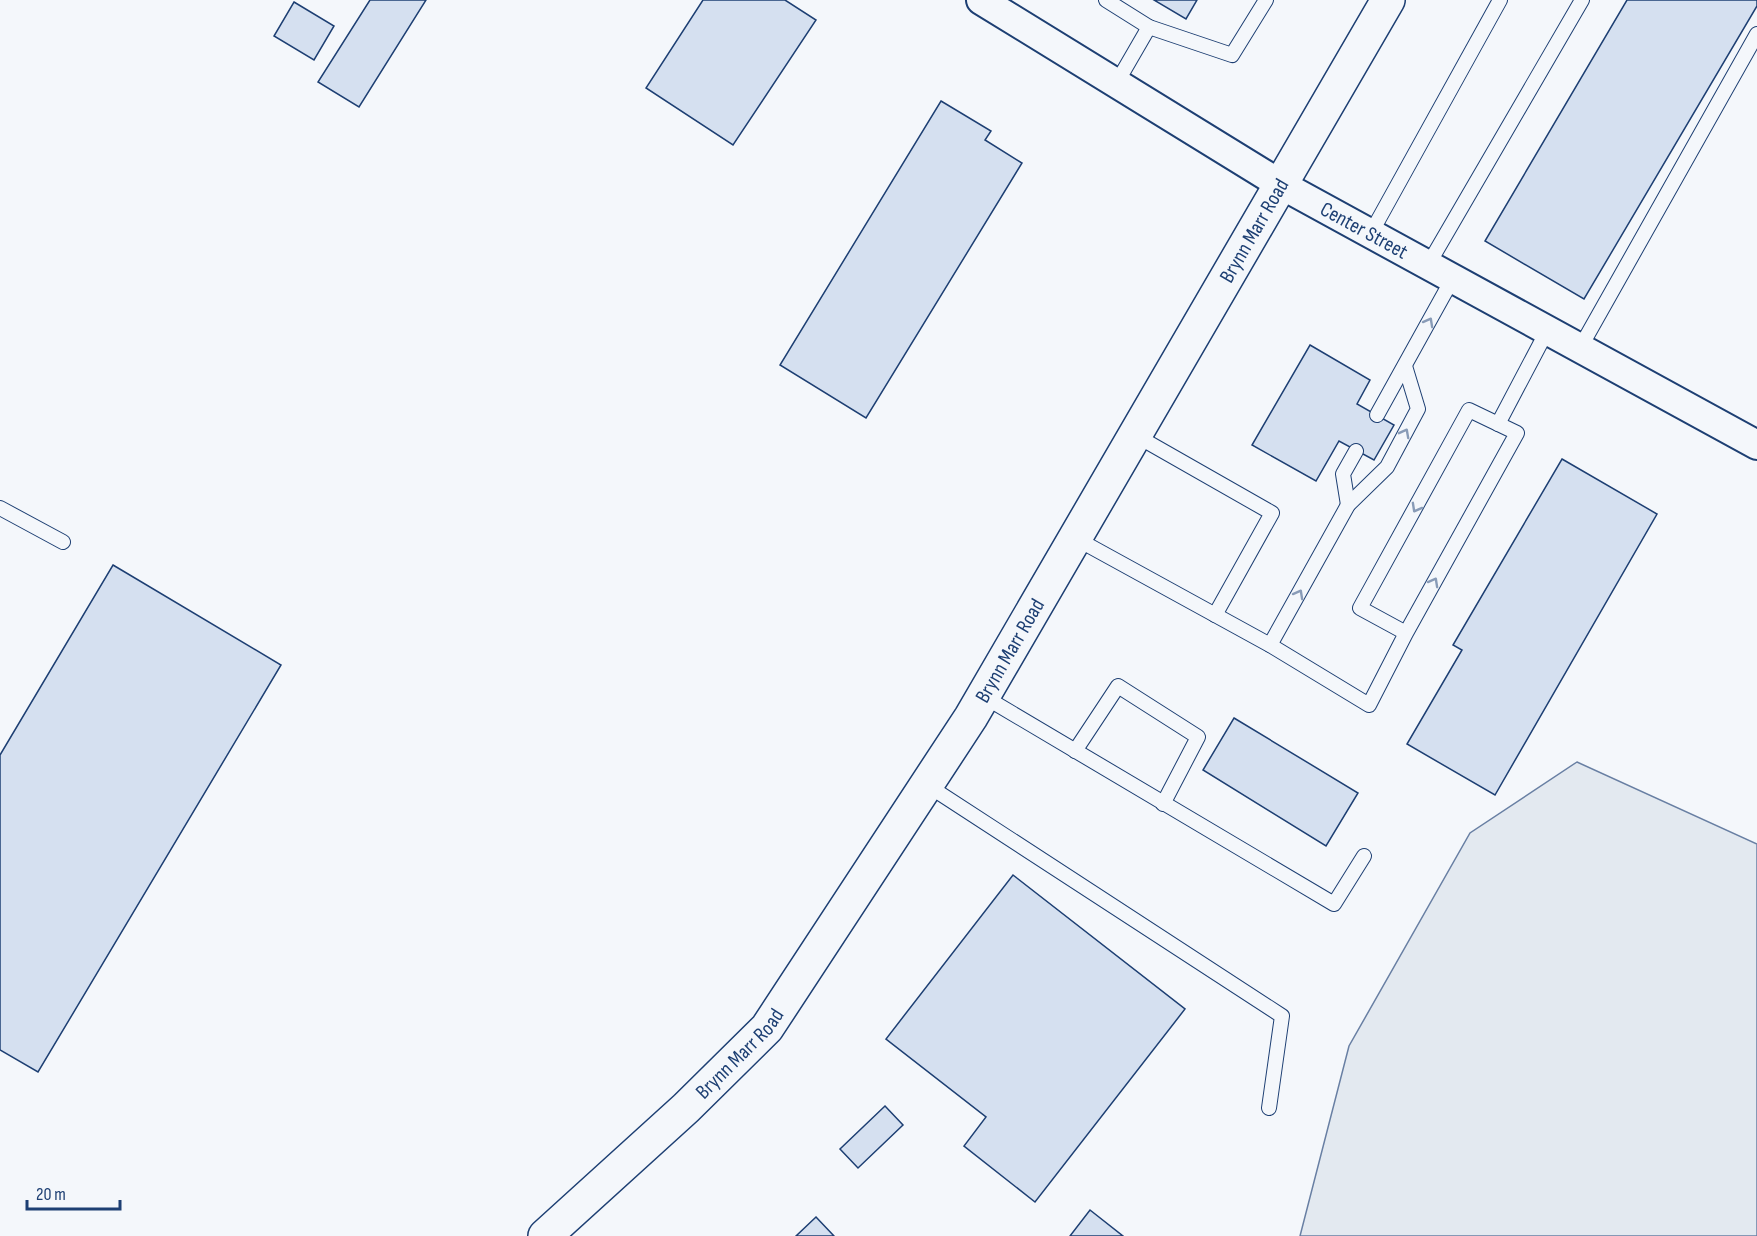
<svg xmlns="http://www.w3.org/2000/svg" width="1757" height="1236" font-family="'Sofia Sans Condensed',sans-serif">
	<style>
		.green { fill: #e3e9f0; stroke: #687fa3; stroke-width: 1.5 }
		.building { fill: #d5e0f0; stroke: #1d3f73; stroke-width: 1.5 }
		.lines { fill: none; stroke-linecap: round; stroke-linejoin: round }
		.service-casing { stroke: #1d3f73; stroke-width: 16 }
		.minor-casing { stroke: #1d3f73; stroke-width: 32 }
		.tertiary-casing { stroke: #1d3f73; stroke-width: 36 }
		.service { stroke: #f4f7fb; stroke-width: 14 }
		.minor { stroke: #f4f7fb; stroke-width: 28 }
		.tertiary { stroke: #f4f7fb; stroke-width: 33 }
		.oneway { stroke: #889bb7 }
		.labels { text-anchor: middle; stroke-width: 4.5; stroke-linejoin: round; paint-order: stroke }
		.street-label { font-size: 21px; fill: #1d3f73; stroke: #f4f7fb }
	</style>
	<rect width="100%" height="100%" fill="#f4f7fb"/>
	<polygon class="green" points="1577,762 1757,844 1757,1236 1300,1236 1349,1046 1470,833"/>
	<g class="building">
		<polygon points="370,0 426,0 359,107 318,82"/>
		<polygon points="703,0 785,0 816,20 733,145 646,88"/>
		<polygon points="1154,0 1197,0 1186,19"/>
		<polygon points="1627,0 1757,0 1757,6 1584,299 1485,241"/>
		<polygon points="294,2 334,26 314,60 274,36"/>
		<polygon points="941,101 991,131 985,140 1022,163 866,418 780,365"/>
		<polygon points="1310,345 1370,380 1357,404 1394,425 1374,460 1339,441 1316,481 1252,445"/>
		<polygon points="1562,459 1657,514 1495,795 1407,744 1462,650 1453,645"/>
		<polygon points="113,565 281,665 38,1072 0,1050 0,755"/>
		<polygon points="1234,718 1358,793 1326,846 1203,770"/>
		<polygon points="1013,875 1185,1009 1035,1202 964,1146 986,1117 886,1039"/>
		<polygon points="885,1106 903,1125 858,1168 840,1149"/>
		<polygon points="1090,1210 1123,1236 1070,1236"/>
		<polygon points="816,1217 834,1236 796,1236"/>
	</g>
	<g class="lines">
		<defs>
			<g id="service">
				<polyline points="1106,0 1149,27 1232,55 1266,0"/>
				<polyline points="1116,84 1149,27"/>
				<polyline points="1371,233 1500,0"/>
				<polyline points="1428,265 1582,0"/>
				<polyline points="1580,348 1757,34"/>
				<polyline points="1377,415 1453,278"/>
				<polyline points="1498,424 1547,331"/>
				<polyline points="1135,435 1272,513 1215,615"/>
				<polyline points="1348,505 1343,474 1356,451"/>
				<polyline points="0,508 63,542"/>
				<polyline points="1075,538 1270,645 1369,705 1406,633 1517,433 1469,410 1360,608 1406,633"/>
				<polyline points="1270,645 1348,505 1387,467 1418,409 1405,366"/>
				<polyline points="983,696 1334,904 1364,856"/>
				<polyline points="1075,751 1118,686 1198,737 1163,804"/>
				<polyline points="927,785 1282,1016 1269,1108"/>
			</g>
			<g id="minor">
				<path id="s1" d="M981,0L1280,184L1757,445"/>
			</g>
			<g id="tertiary">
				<path id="s2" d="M545,1236L686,1108L767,1028L971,717L1388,0"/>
			</g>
		</defs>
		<use href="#service" class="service-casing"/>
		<use href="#minor" class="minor-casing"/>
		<use href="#tertiary" class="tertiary-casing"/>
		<use href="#service" class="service"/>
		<use href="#minor" class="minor"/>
		<use href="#tertiary" class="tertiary"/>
	</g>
	<defs><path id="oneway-chevron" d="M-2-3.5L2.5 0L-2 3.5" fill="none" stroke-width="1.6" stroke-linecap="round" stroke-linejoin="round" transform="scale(1.5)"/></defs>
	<g class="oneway">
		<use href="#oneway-chevron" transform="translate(1429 322) rotate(-61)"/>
		<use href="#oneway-chevron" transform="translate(1405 433) rotate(-62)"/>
		<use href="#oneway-chevron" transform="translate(1416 508) rotate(119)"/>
		<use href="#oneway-chevron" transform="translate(1434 582) rotate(-61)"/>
		<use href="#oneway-chevron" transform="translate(1299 594) rotate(-61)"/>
	</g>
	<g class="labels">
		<g class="street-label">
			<text dy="7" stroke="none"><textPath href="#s2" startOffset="1239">Brynn Marr Road</textPath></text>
			<text dy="7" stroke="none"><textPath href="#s1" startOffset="447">Center Street</textPath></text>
			<text dy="7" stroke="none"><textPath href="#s2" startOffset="753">Brynn Marr Road</textPath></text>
			<text dy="7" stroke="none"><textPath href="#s2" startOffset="267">Brynn Marr Road</textPath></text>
		</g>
	</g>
	<path d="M27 1200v9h93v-9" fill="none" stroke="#1d3f73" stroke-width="3"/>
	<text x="36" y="1200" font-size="18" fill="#1d3f73" stroke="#f4f7fb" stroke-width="4.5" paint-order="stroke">20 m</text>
</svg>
